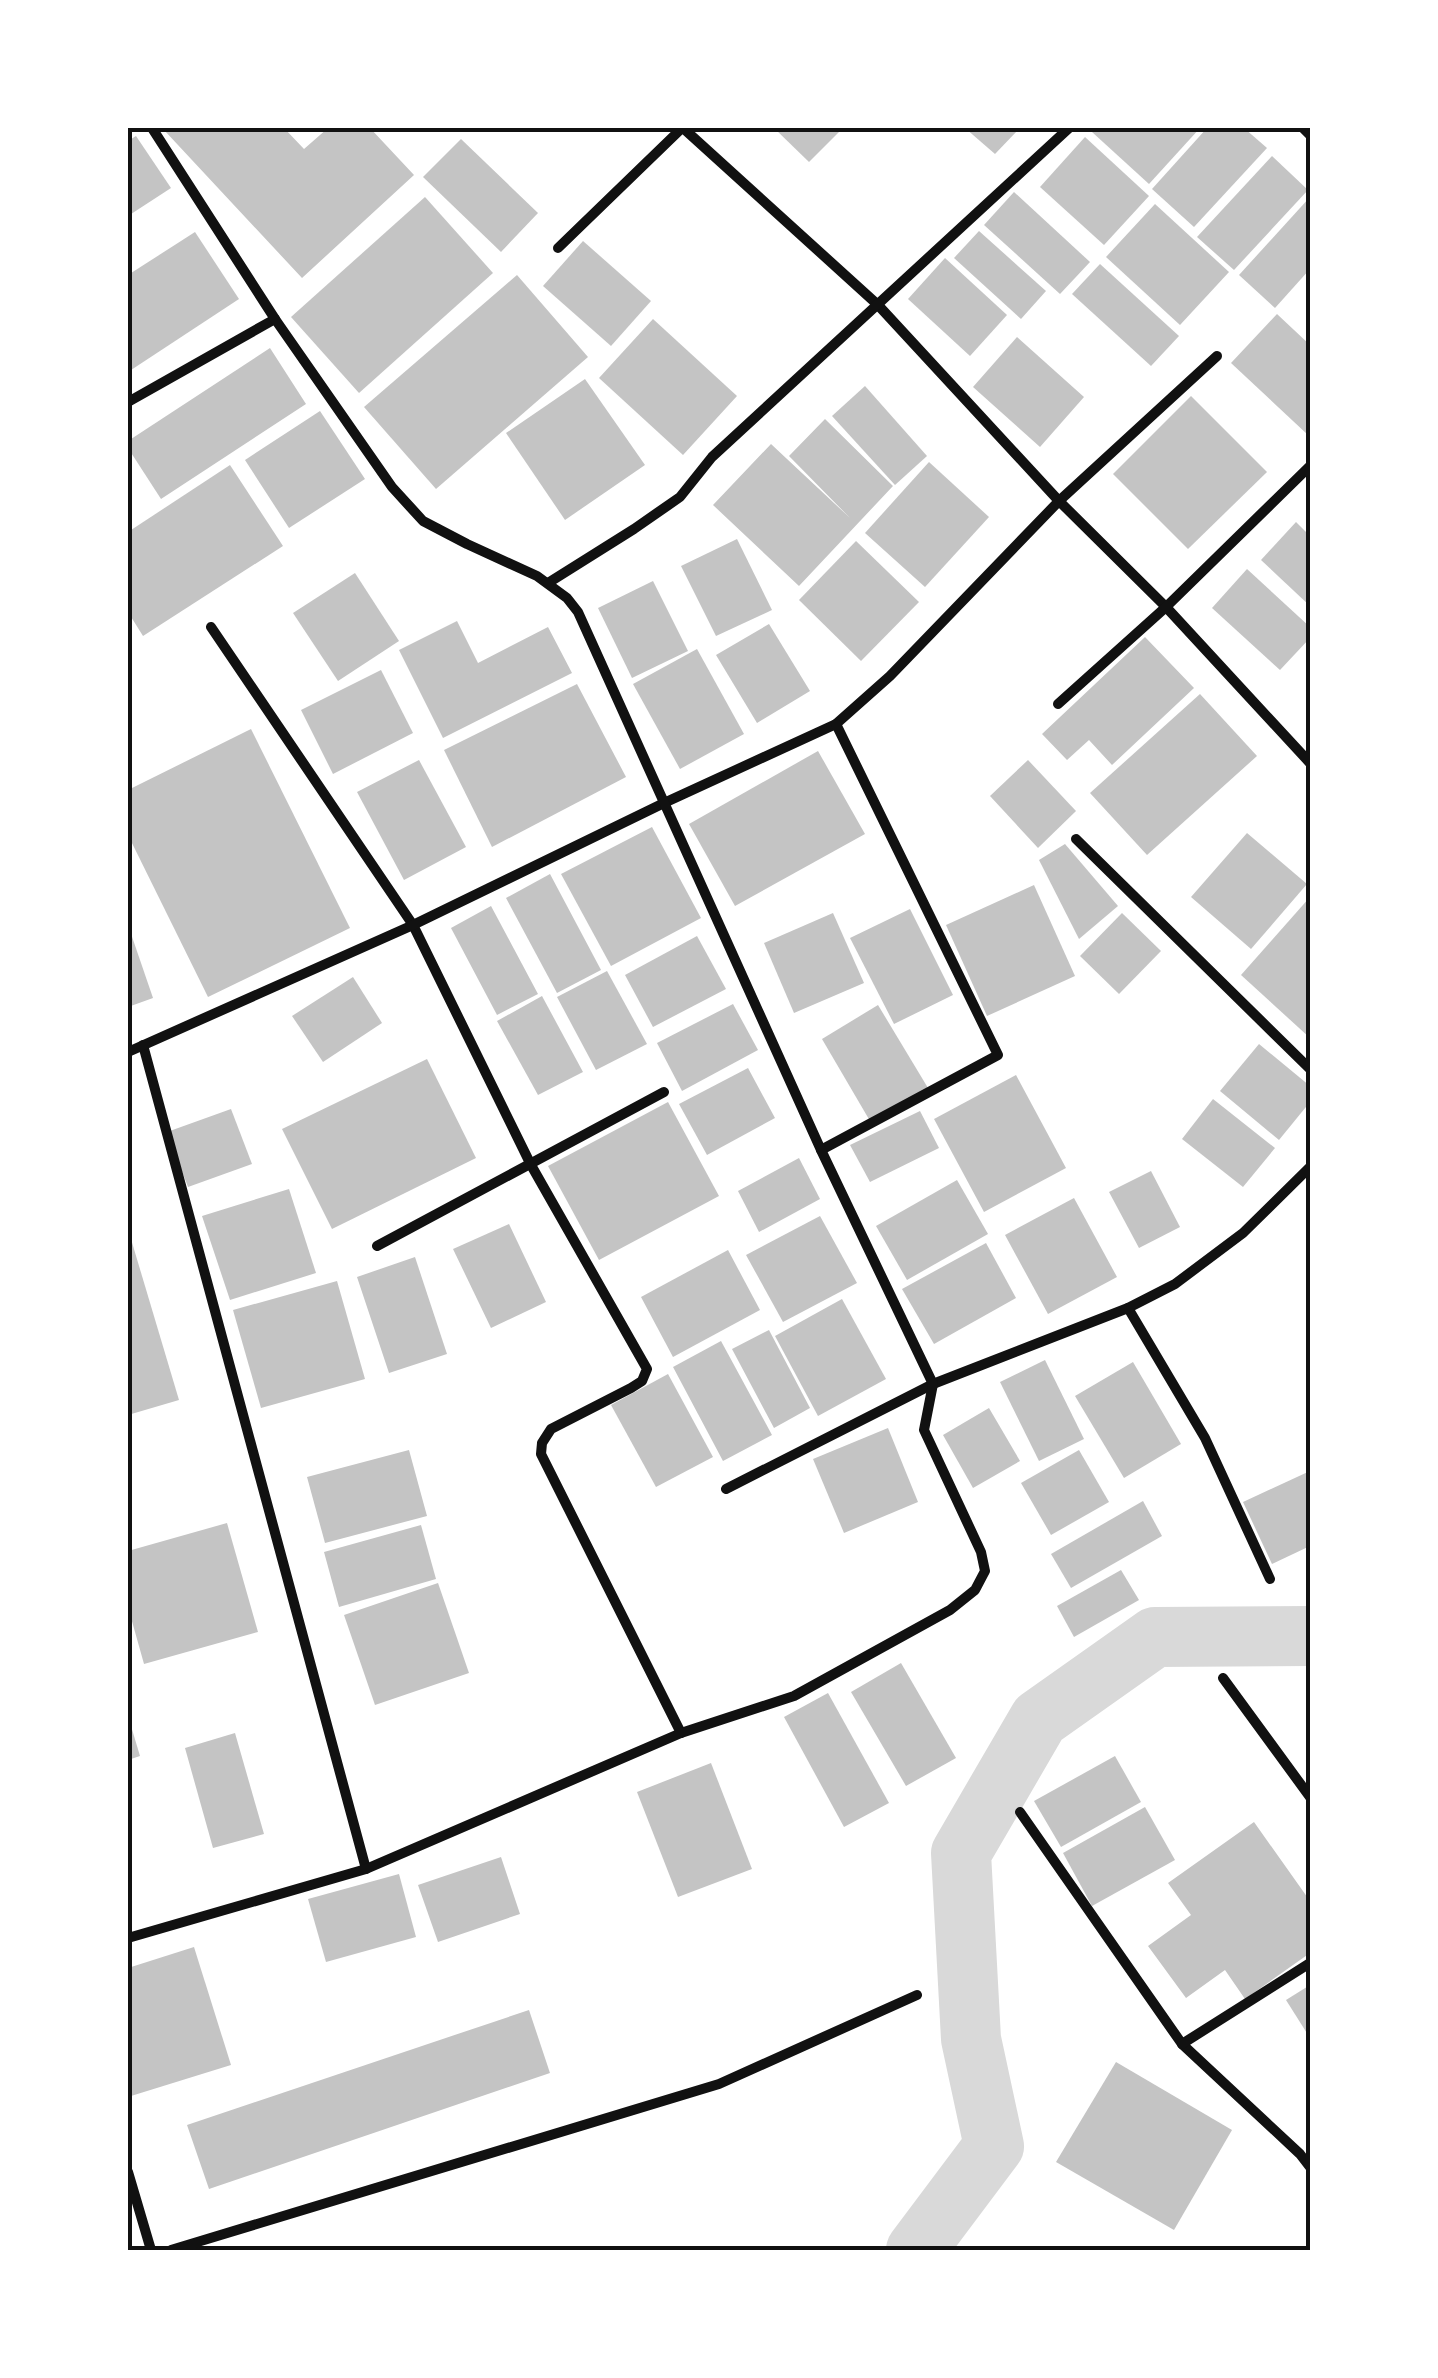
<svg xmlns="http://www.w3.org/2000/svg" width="1438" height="2378" font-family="Quicksand,sans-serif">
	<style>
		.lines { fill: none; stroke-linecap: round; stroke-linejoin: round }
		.canal { stroke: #d9d9d9; stroke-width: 60 }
		.building { fill: #c4c4c4 }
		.minor { stroke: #111; stroke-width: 10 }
		.neatline { fill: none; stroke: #111; stroke-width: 4 }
	</style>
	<rect width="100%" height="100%" fill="#fff"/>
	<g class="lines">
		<polyline class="canal" points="916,2250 994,2146 971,2039 961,1853 1039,1719 1155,1637 1310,1636"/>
	</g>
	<g class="building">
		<polygon points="167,128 284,128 304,149 328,128 370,128 414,175 302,278 164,130"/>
		<polygon points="774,128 843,128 809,162"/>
		<polygon points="965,128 1020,128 995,154"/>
		<polygon points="1096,128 1200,128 1149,184 1092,132"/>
		<polygon points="1207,128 1244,128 1267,148 1194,227 1152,189"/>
		<polygon points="136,136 171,188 128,216 128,141"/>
		<polygon points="1085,137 1149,196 1104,245 1040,187"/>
		<polygon points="461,139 538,213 501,252 423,177"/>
		<polygon points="1272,156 1308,190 1234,270 1197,237"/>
		<polygon points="1014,192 1090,262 1060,294 984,225"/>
		<polygon points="425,197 493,273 359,393 291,317"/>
		<polygon points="1310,197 1310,269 1275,308 1239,275"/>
		<polygon points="1155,204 1229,272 1180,325 1106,257"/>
		<polygon points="979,231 1046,291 1021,319 954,258"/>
		<polygon points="195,232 239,299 128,372 128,275"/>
		<polygon points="583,241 651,301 611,346 543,286"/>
		<polygon points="945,258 1007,315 970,356 908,299"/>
		<polygon points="1100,264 1179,336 1151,366 1072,294"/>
		<polygon points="517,275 588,357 436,489 364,407"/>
		<polygon points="1277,314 1310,345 1310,433 1308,435 1231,363"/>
		<polygon points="653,319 737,396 683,455 599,378"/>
		<polygon points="1017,337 1084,397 1040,447 973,387"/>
		<polygon points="270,348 306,404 161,499 128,448 128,441"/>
		<polygon points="585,379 645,465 565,520 506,433"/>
		<polygon points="865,386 927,456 895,485 832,416"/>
		<polygon points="1191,396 1267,472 1188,549 1113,474"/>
		<polygon points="320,411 365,479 289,528 245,460"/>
		<polygon points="825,419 893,486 799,586 713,505 771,444 850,518 789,456"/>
		<polygon points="929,462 989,517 925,587 865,533"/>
		<polygon points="230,465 283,546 143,636 128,612 128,532"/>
		<polygon points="1296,522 1310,536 1310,606 1261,560"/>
		<polygon points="737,539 772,610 716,636 681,566"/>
		<polygon points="856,541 919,602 861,661 799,600"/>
		<polygon points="1247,569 1310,627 1310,638 1280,670 1212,608"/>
		<polygon points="355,573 399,641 338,681 293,613"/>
		<polygon points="653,581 688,651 632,678 598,608"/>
		<polygon points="457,621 478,663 548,627 572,673 443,738 399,650"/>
		<polygon points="769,624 810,691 757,723 716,655"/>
		<polygon points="1145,637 1194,688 1112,765 1089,740 1067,760 1042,734"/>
		<polygon points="697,649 744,734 680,769 633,684"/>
		<polygon points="381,670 413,733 333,774 301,710"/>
		<polygon points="577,684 626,777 492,847 444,750"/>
		<polygon points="1200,694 1257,756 1147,855 1090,793"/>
		<polygon points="251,729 350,928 208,997 128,835 128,790"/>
		<polygon points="818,751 865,834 735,906 689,824"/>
		<polygon points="419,760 466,847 404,880 357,792"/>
		<polygon points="1028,760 1076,811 1038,848 990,796"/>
		<polygon points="652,827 701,918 611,966 561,874"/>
		<polygon points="1247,833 1307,884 1251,949 1191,897"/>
		<polygon points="1065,844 1118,906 1079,939 1039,860"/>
		<polygon points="550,874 601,970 557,993 506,898"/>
		<polygon points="1034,885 1075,976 987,1016 946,925"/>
		<polygon points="1310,897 1310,1038 1241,975"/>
		<polygon points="491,906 538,994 497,1015 451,928"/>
		<polygon points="910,909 953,995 894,1024 850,938"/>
		<polygon points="833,913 864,983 794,1013 764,943"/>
		<polygon points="1122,913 1161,951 1119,994 1080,956"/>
		<polygon points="128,925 153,998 128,1007"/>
		<polygon points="697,936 726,989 653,1027 625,975"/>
		<polygon points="607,971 647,1044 596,1070 557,997"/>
		<polygon points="353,977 382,1023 323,1062 292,1016"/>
		<polygon points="542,996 583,1072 538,1095 497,1021"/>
		<polygon points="733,1004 758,1050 682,1091 657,1043"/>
		<polygon points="878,1005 928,1088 870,1121 822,1039"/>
		<polygon points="1259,1044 1310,1086 1310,1102 1279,1140 1220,1091"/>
		<polygon points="427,1059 476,1158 332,1229 282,1129"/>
		<polygon points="748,1068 775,1118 707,1155 679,1104"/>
		<polygon points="1016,1075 1066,1168 984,1212 934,1119"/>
		<polygon points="1213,1099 1275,1148 1243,1187 1182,1139"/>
		<polygon points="668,1102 719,1196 599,1260 548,1166"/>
		<polygon points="231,1109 252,1164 188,1187 167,1132"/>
		<polygon points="920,1111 939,1148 870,1182 850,1145"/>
		<polygon points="799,1158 820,1199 759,1232 738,1191"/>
		<polygon points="1151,1171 1180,1227 1139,1248 1109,1192"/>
		<polygon points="957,1180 988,1234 907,1280 876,1226"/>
		<polygon points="289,1189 316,1273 230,1300 202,1216"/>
		<polygon points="1074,1198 1117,1277 1048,1314 1005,1235"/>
		<polygon points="820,1216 857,1283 783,1322 746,1255"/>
		<polygon points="509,1224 546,1302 491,1328 453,1249"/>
		<polygon points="128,1229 179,1400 128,1415"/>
		<polygon points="986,1243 1016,1298 934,1344 902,1289"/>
		<polygon points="728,1250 760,1310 673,1357 641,1297"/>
		<polygon points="415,1257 447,1354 389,1373 357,1277"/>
		<polygon points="337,1281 365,1379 261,1408 233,1310"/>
		<polygon points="842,1299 886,1379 818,1416 775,1336"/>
		<polygon points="769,1330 810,1408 774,1428 732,1349"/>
		<polygon points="721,1341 772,1435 723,1461 673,1367"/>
		<polygon points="1045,1360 1084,1439 1039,1461 1000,1382"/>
		<polygon points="1133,1362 1181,1444 1124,1478 1075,1396"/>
		<polygon points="668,1374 713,1457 656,1487 611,1405"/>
		<polygon points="989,1408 1020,1461 973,1488 943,1435"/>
		<polygon points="888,1428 918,1502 844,1533 813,1459"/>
		<polygon points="409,1450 427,1516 325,1543 307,1477"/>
		<polygon points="1079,1450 1109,1502 1051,1535 1021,1483"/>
		<polygon points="1310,1471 1310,1546 1272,1564 1243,1502"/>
		<polygon points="1143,1501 1162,1536 1071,1588 1051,1554"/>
		<polygon points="227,1523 258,1632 144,1664 128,1607 128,1551"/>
		<polygon points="421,1525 436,1579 339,1607 324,1552"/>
		<polygon points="1121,1570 1139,1600 1074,1637 1057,1606"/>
		<polygon points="438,1583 469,1673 375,1705 344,1615"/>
		<polygon points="901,1663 956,1758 906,1786 851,1692"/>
		<polygon points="828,1693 889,1803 844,1827 784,1717"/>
		<polygon points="128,1716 140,1756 128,1760"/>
		<polygon points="235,1733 264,1834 213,1848 185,1748"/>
		<polygon points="1115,1756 1141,1802 1061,1847 1034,1801"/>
		<polygon points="711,1763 752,1869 678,1897 637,1792"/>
		<polygon points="1145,1807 1175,1860 1092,1906 1063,1853"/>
		<polygon points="1254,1822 1310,1901 1310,1953 1245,1999 1225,1970 1186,1998 1148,1946 1191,1915 1168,1883"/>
		<polygon points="501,1857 520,1914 438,1942 418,1885"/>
		<polygon points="399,1874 416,1937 326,1962 308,1899"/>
		<polygon points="194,1947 231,2065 131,2096 128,2086 128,1968"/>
		<polygon points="1310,1985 1310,2038 1286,2000"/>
		<polygon points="529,2010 550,2073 209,2189 187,2125"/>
		<polygon points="1116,2062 1232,2130 1174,2230 1056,2162"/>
	</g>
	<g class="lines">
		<g class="minor">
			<polyline points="683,128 878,305 1059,501 1166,607 1310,763"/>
			<polyline points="1303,128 1310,135"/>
			<polyline points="558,248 682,128"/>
			<polyline points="128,402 275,319"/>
			<polyline points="548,583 634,529 680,497 712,457 1069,128"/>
			<polyline points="211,627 413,925 531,1165 647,1369 642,1381 631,1388 551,1429 542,1443 541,1454 681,1733"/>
			<polyline points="1058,704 1166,607 1310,466"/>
			<polyline points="1076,839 1310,1069"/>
			<polyline points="143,1045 366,1869"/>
			<polyline points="128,1052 413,925 664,803 836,724 890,676 1059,501 1217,356"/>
			<polyline points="821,1150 998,1055 836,724"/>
			<polyline points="377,1246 664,1092"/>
			<polyline points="1128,1308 1205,1438 1270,1579"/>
			<polyline points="726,1489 933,1384 1128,1308 1175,1284 1243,1233 1310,1167"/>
			<polyline points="1223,1678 1310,1797"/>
			<polyline points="1020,1812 1182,2044 1300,2154 1310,2167"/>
			<polyline points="128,1938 366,1869 681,1733 794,1696 950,1610 975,1590 985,1571 981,1552 924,1430 933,1384 821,1150 578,612 567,598 537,576 467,544 423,521 392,487 275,319 152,128"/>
			<polyline points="1182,2044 1310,1963"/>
			<polyline points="128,2172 151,2250"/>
			<polyline points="171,2250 719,2084 917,1995"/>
		</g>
	</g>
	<rect width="1438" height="2378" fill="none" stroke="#ffffff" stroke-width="260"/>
	<rect x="130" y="130" width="1178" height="2118" class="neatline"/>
</svg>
